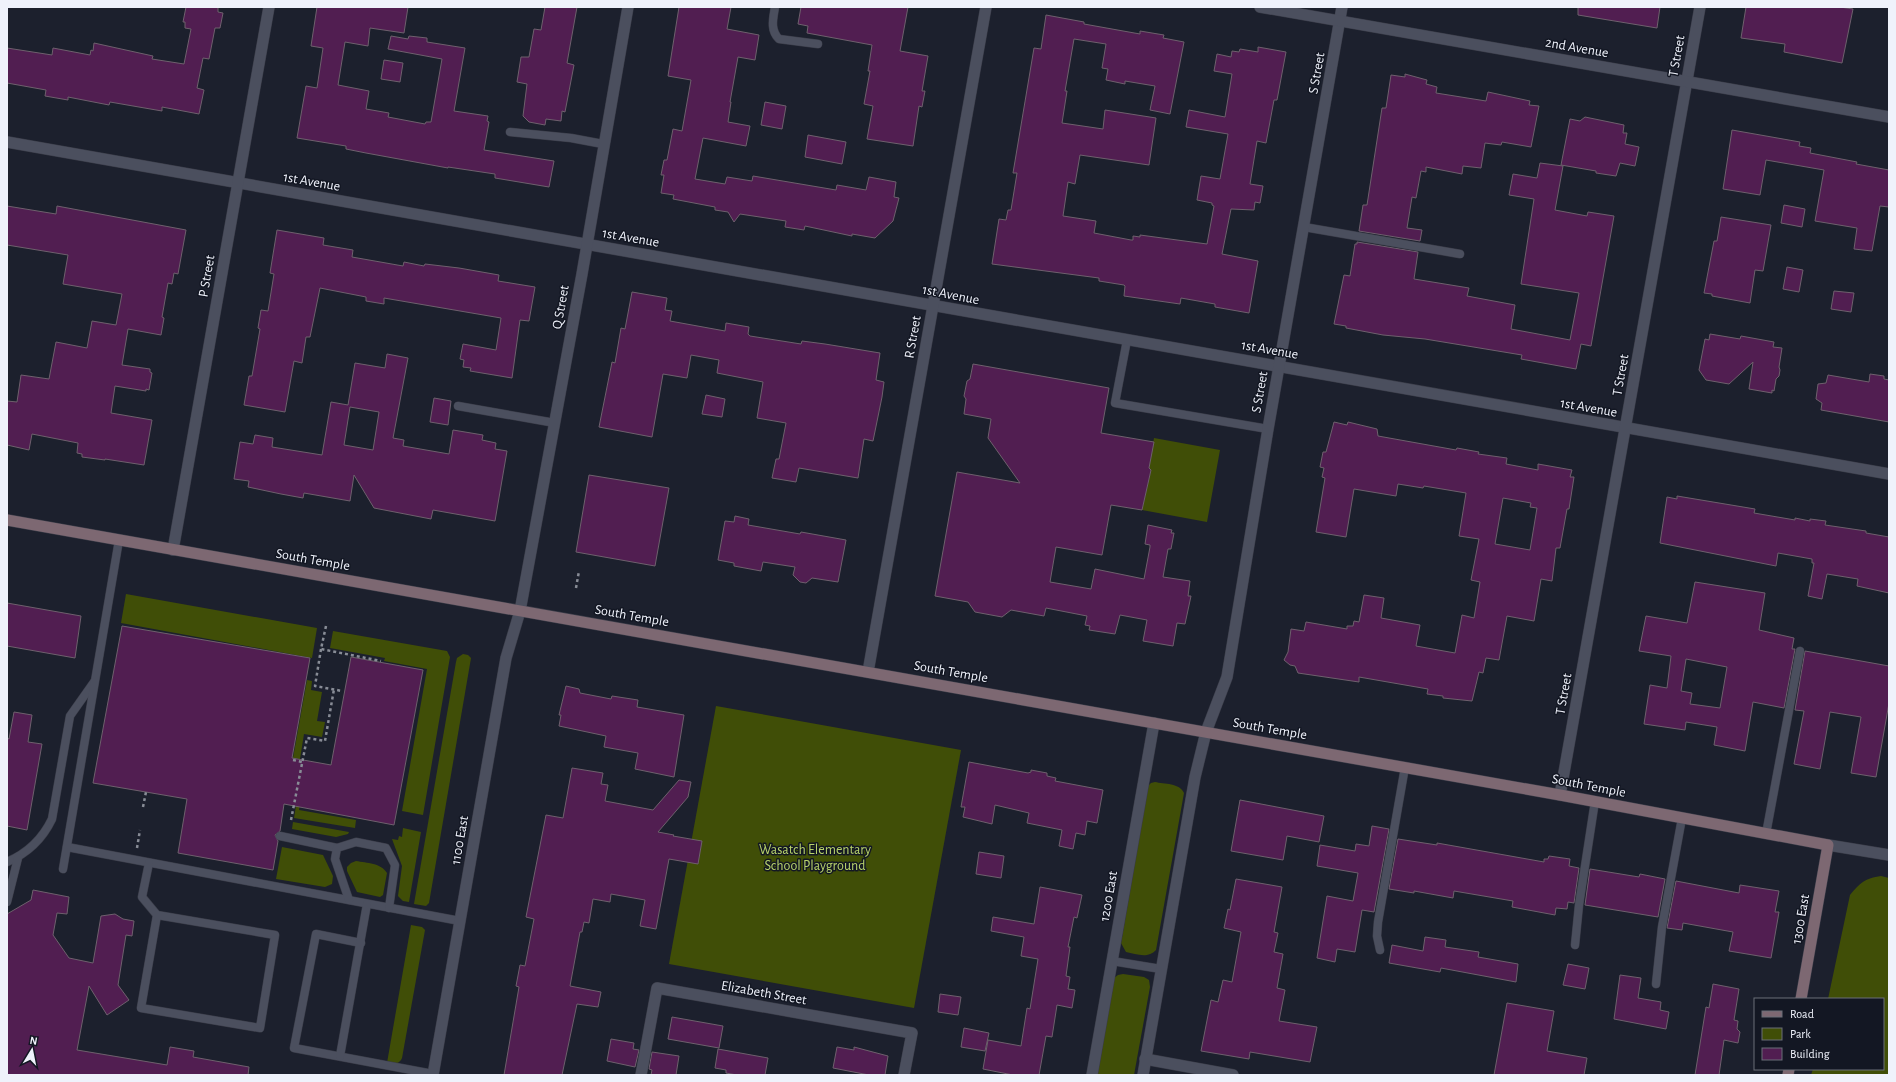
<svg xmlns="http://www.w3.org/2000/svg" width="1896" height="1082" font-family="'Alegreya Sans',sans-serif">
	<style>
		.green { fill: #404e07 }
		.building { fill: #511e51; stroke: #6e606d; fill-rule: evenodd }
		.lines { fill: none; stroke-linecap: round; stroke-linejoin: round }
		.service-casing { stroke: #3a3c48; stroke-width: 9 }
		.minor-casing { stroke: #3a3c48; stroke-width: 12 }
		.tertiary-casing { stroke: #3a3c48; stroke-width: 12 }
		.secondary-casing { stroke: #3a3c48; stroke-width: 12 }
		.path { stroke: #888c96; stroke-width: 2.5; stroke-dasharray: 3 3; stroke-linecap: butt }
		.service { stroke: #4b4f5e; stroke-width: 8 }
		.minor { stroke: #4b4f5e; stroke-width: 11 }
		.tertiary { stroke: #4b4f5e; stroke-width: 11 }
		.secondary { stroke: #7d6872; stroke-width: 11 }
		.labels { text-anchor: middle; stroke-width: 3; stroke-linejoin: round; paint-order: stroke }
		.street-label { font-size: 14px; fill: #eff2fb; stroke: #131723 }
		.park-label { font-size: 14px; fill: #b8d36b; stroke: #131723 }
	</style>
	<rect width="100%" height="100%" fill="#1c202d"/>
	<g class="green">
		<polygon points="1154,438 1220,450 1207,522 1142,510 1151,470 1149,468"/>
		<polygon points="126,594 317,628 312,658 121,623"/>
		<polygon points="333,631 447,651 450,657 423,815 402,811 427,669 384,661 385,658 330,648"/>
		<polygon points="463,654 468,655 471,658 429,903 426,906 414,904 456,662 457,658"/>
		<polygon points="307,680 312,681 311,690 322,692 317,721 325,722 322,737 304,734 300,759 293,758"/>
		<polygon points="716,706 961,750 914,1008 669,964"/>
		<polygon points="303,762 307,763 299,810 356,820 355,828 294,818"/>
		<path d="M1155,782C1164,784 1180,783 1184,793L1156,950C1148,959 1136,954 1126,952L1121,943L1148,786L1151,783Z"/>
		<polygon points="293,822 349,832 348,834 336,837 292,829"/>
		<polygon points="403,828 421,832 409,902 403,901 398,896 402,866 392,839 398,840 399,836 402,837"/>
		<polygon points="282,847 323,855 333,876 332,884 325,887 276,879"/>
		<path d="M356,861C367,863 381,863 387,873L383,895L380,897L357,892L347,871V867L351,863Z"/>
		<path d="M1881,876L1889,878V1075H1811L1813,1069H1883V999H1828L1850,895C1860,883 1865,878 1881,876Z"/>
		<path d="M411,925L422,927L425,930L402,1058C399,1065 393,1064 387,1063Z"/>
		<polygon points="1123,974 1144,977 1149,980 1150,987 1134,1075 1097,1075 1114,978 1118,975"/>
	</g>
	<g class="building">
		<polygon points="186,7 218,7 218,12 223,13 220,28 215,28 209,59 203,58 197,88 204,90 199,114 162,107 162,111 110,102 109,105 68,97 68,100 45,96 46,90 7,83 7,48 52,55 53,48 90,55 91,50 93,51 94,43 153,56 152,59 184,64 191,29 185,28 185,22 183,22"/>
		<polygon points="317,7 408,7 404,33 370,28 368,46 345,42 338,85 369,91 366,109 389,113 388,117 425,124 426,122 431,122 442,59 388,49 391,36 408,39 409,36 427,38 427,42 465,48 454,111 488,116 487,121 489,122 484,150 554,161 549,187 495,178 495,174 448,167 448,168 366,153 346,149 346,146 297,138 306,86 317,88 323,48 311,46"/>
		<polygon points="545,7 577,7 567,63 574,65 565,112 562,111 561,121 546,119 545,125 529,122 523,116 527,84 517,82 521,57 529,57 534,29 541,30"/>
		<polygon points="679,7 731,7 727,29 759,35 755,60 738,57 730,102 731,102 728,122 750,126 746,146 703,138 695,179 725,184 727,177 752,181 753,176 836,190 837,185 866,190 869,177 896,182 894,197 899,198 893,221 875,238 852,234 852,236 805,226 804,230 785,227 786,221 740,214 734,222 728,212 715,210 715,207 673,199 674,195 661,193 664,175 661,175 664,160 667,160 673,129 682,131 691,80 668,76"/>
		<polygon points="801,7 908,7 900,51 928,56 922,91 925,91 922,107 919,106 913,146 867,139 873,106 864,104 870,71 868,71 872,45 807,33 808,26 798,24"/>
		<polygon points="1578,7 1660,7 1657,28 1578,15"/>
		<polygon points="1746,7 1840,7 1853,9 1842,63 1784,52 1785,44 1741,38"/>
		<polygon points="1046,15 1084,22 1084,24 1140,34 1140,31 1164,35 1163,38 1184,42 1170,114 1150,110 1155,86 1125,81 1125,84 1106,80 1108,69 1102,68 1106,44 1074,39 1065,91 1067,91 1062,123 1103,129 1105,110 1156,118 1149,165 1080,155 1075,184 1068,182 1063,216 1096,221 1094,233 1131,240 1133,240 1133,236 1140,237 1140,235 1207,244 1214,206 1212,205 1212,203 1197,200 1201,176 1220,179 1228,134 1186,127 1189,110 1225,117 1232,74 1214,71 1217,54 1231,57 1232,51 1239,52 1240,49 1258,52 1258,47 1286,52 1277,100 1274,100 1266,143 1257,141 1250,184 1263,186 1260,203 1255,202 1254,210 1231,209 1222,254 1258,261 1249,313 1215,307 1215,304 1181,298 1180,304 1124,296 1125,286 1124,285 1099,281 1099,278 992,264 999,219 1006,220 1008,210 1011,210 1017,173 1013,173 1034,48 1041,49"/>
		<polygon points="384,60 403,63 400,82 381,79"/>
		<polygon points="1405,74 1427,80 1426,84 1437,87 1436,93 1486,101 1488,92 1530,101 1529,105 1539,106 1531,147 1502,142 1501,145 1485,143 1481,168 1463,166 1462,174 1426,167 1426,172 1421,171 1416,198 1412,197 1407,228 1422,230 1420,241 1359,231 1363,205 1367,205 1382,108 1386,108 1391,75 1405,77"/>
		<polygon points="765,102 786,106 782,129 761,125"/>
		<polygon points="1585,117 1624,125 1623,133 1627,133 1625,144 1639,147 1635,166 1620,163 1616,176 1596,173 1596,171 1561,165 1570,119 1580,121"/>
		<polygon points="1732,130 1800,142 1799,146 1811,148 1810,153 1857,162 1856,164 1889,170 1889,207 1880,206 1872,251 1854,249 1857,228 1815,221 1824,170 1766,160 1760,195 1723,189"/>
		<polygon points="808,135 846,142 842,164 805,157"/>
		<polygon points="1540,163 1563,166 1555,210 1587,216 1588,212 1614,216 1591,346 1581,344 1576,369 1521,359 1522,355 1425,339 1383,335 1346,328 1346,326 1334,324 1344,275 1350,276 1355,244 1357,244 1357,242 1418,252 1414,279 1469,288 1467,296 1515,305 1511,329 1570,340 1579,293 1521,284 1534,199 1509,195 1513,174 1537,178"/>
		<polygon points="1784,205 1805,209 1802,227 1781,223"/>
		<polygon points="7,206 56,214 57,206 186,230 178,274 174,273 172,284 168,283 162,317 164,318 161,335 128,329 122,365 150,369 150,372 152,373 149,390 146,389 146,391 115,386 111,413 152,420 144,465 105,459 105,460 82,457 82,454 77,453 78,443 32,434 29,450 7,445 7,401 17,402 21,375 49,379 56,342 87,348 92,321 116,325 122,294 63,284 68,255 7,245"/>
		<polygon points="1721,217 1771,225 1763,271 1755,270 1750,303 1712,296 1712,294 1704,293 1714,241 1717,241"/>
		<polygon points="277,230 324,238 323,245 353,250 352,257 403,266 404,262 424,266 425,264 459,268 499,275 498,281 535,287 529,321 520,320 512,378 470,371 471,368 463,367 464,360 460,359 463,344 496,350 501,318 384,298 384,304 366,301 366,297 320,288 310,337 306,337 302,363 294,361 285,412 244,405 249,376 252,376 260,329 258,328 261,310 268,311 274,274 270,273"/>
		<polygon points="1787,267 1803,270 1799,292 1783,289"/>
		<polygon points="1834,291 1854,293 1851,312 1831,309"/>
		<polygon points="632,292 667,298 665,310 672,311 670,321 725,331 726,323 749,327 748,334 750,336 801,344 802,341 825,344 880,353 876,380 884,382 882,397 873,441 864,439 858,478 799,468 796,482 772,478 776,459 779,459 786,423 757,418 763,382 717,373 719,360 691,355 687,378 663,374 652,437 599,427 612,362 615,363 621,328 625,329"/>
		<polygon points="1710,334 1740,339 1741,336 1774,342 1773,347 1782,348 1779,367 1780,370 1779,376 1776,379 1774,391 1772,390 1772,393 1749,389 1753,362 1729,384 1706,380 1699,370 1705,339 1709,340"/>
		<path d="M387,354L408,358L393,438L404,440L403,446L449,454L453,430L483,435L482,440L496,443L495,449L507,451L495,521L433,510L431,519L374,508L354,475L350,501L304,493L303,498L281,494L248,487L249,481L234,479L240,442L253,444L255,435L273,438L272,447L322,455L331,402L348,405L355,363L385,368ZM350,407L379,412L373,450L344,445Z"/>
		<polygon points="973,364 1109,388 1101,433 1154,442 1149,468 1151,470 1142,510 1111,505 1102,555 1056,547 1050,582 1091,589 1095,569 1144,579 1150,547 1150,545 1145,544 1148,525 1172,530 1171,533 1174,533 1171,549 1168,549 1163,577 1190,581 1188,596 1191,596 1185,624 1177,623 1173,646 1143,641 1147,620 1120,615 1115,634 1089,630 1090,626 1085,625 1087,616 1046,608 1044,616 1011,610 1002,617 975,612 968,602 935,596 957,472 1020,483 988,438 991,419 964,414 966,399 964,396 967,381 970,379"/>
		<polygon points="1870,374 1884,376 1884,379 1889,380 1889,422 1821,410 1822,403 1816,399 1818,384 1826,383 1828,375 1869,382"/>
		<polygon points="706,395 725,399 722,417 702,414"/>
		<polygon points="434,398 451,401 448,425 430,422"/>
		<path d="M1334,422L1347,425L1348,422L1377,429L1378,436L1456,450L1457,448L1479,452L1478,454L1507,458L1506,464L1538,470V464L1572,470L1570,477H1574L1569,509H1567L1560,548H1556L1552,581L1541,579L1534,621L1507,616L1499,660L1486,658L1483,673L1479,672L1472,701L1443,698V696L1427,694L1428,689L1359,677V682L1298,673L1295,666L1290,665L1284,660L1288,652L1291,629L1304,631L1306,622L1347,629V626H1353L1354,621L1359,622L1364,595L1384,598L1381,618L1420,625L1416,646L1455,653L1462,615L1474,618L1480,582L1471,580L1479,539L1459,536L1466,493L1424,486L1423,488L1398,484L1396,496L1354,489L1346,537L1316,532L1325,478L1322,477L1324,468L1320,467L1323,452H1326ZM1503,498L1531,503L1530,507L1537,508L1530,550L1495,544Z"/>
		<polygon points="589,475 669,488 655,566 576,552"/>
		<polygon points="1677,496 1755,509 1754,513 1795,520 1795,518 1810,521 1810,519 1826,521 1825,525 1866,531 1866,533 1889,537 1889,593 1857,586 1858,579 1827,574 1822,599 1808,596 1814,563 1812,563 1812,559 1778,553 1776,566 1660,543 1667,497 1677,499"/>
		<polygon points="735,516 749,519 748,525 800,534 801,532 846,540 838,582 812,578 806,583 800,582 793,575 795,567 763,562 761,571 734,566 734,563 718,560 725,521 734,522"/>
		<path d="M1695,582L1765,593L1759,630L1794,638L1792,649H1795L1784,708L1753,702L1745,751L1714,745L1717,727L1686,722L1685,730L1644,724L1650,685L1667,688L1671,656L1639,651L1646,616L1687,623ZM1686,659L1727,667L1720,708L1690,704L1692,693L1681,691Z"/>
		<polygon points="7,603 81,616 75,658 7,646"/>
		<polygon points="122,626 310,658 292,758 331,765 351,657 423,670 394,825 284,804 280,831 275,835 278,841 273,870 178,853 187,799 93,783"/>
		<polygon points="1805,651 1889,666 1889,703 1876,777 1851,773 1861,717 1830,712 1820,769 1794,764 1804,711 1795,710"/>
		<polygon points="566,686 579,689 580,693 611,699 612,696 638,700 637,707 684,715 674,777 635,769 638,753 604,747 606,736 559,726 561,715 559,715"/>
		<polygon points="14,712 32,715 28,742 42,744 27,830 7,826 7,738 9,739"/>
		<polygon points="969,762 1028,773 1031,772 1031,770 1047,773 1047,776 1056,778 1055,781 1103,790 1097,823 1087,821 1085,835 1076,833 1073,849 1059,846 1062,830 1027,823 1029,813 995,805 992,824 963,817 965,807 961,807"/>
		<polygon points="572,768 603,773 601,784 608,785 605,801 653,810 679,780 691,782 688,797 658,832 674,835 673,836 702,841 698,864 669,859 656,929 640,926 645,900 611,894 610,902 593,899 589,923 584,922 582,932 580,932 570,986 601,992 598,1007 577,1004 562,1075 504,1075 519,987 516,986 520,965 525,966 534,919 526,917 546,815 563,818"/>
		<polygon points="1240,800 1324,816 1319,842 1287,836 1283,860 1231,851"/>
		<polygon points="1372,826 1389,829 1374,912 1362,910 1355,952 1337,949 1335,962 1317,958 1327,896 1353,901 1358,873 1317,866 1320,845 1355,851 1356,844 1369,846"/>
		<polygon points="1398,839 1437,845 1437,843 1544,862 1544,859 1548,859 1549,856 1570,859 1569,866 1579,868 1574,903 1568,902 1567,909 1556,908 1555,915 1512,907 1513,901 1454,891 1453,898 1414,891 1414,893 1389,889"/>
		<polygon points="979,852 1004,856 1001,878 976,874"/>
		<polygon points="1590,869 1639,877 1640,874 1665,879 1658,917 1585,905"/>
		<polygon points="1236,879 1282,887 1274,932 1278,933 1274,952 1283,954 1277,988 1285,990 1279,1021 1317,1027 1310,1062 1250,1052 1249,1059 1201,1051 1211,1000 1218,1002 1223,980 1232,982 1241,932 1224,928 1228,909 1230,910"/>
		<polygon points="1676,881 1739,893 1740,885 1779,891 1775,912 1779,912 1771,958 1729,951 1733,932 1683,923 1682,930 1667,928"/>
		<polygon points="1040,887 1082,895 1077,918 1074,917 1068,947 1070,947 1066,976 1070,977 1068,989 1075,990 1072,1008 1057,1005 1052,1037 1046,1036 1039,1075 1013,1075 983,1069 988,1040 1021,1046 1027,1008 1030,1009 1038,959 1021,956 1024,937 991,931 993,917 1034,924"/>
		<polygon points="33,890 69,897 67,914 57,913 53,935 69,958 93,963 101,916 115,914 123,919 134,921 132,936 126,935 118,985 129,1000 107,1015 89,986 77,1050 167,1065 170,1047 194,1051 193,1057 249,1067 248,1075 7,1075 7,914 31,900"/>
		<polygon points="1425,937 1446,940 1445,947 1479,952 1478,957 1518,964 1516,982 1441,968 1440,972 1389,963 1392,945 1423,951"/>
		<polygon points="1568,964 1589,968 1585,989 1563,985"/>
		<polygon points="1620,975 1641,978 1638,998 1661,1002 1660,1010 1669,1012 1666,1029 1614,1019"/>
		<polygon points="1713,984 1739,989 1734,1020 1738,1021 1737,1029 1740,1032 1738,1043 1724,1040 1719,1075 1695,1075 1706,1007 1709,1008"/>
		<polygon points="940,994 961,997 958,1015 938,1012"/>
		<polygon points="1507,1003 1554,1011 1547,1051 1587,1058 1584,1075 1494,1075"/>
		<polygon points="672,1017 723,1026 719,1048 668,1039"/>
		<polygon points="964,1028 989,1033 985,1051 961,1047"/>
		<polygon points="611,1039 634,1043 633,1049 639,1050 635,1067 607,1061"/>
		<polygon points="837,1047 854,1050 854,1047 888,1056 885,1075 869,1075 833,1068"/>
		<polygon points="718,1049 768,1058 765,1075 737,1075 726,1073 726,1070 715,1068"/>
		<polygon points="652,1052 679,1056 676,1075 651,1075 652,1070 649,1069"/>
	</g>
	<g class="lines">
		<defs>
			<g id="service">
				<path d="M775,7C773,19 770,30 779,39L818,44"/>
				<polyline points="510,132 571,138 603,144"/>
				<polyline points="1304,227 1460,254"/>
				<polyline points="1127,340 1115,403 1268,429"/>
				<polyline points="458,406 555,423"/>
				<polyline points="1766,834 1800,651"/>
				<polyline points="280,836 337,848"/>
				<polyline points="67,847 460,921"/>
				<path d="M7,862C28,853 42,840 52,819L70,716L94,682"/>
				<polyline points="149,863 142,897 157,915 275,935 260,1028 141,1008 157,915"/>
				<polyline points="63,869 119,540"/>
				<polyline points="349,900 335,859 337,848 356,842 386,848 395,865 389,908"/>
				<polyline points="7,902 18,858"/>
				<polyline points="361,943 316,934 294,1048 433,1074"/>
				<polyline points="1575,945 1579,905 1595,801"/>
				<polyline points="1380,950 1377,936 1378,922 1405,767"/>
				<polyline points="1112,961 1161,969"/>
				<polyline points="1656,984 1662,927 1682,818"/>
				<polyline points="340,1056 367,904"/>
			</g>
			<g id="minor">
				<polyline points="7,142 1889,474"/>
				<polyline points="173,550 269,7"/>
				<polyline points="868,672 986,7"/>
				<polyline points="1560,795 1700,7"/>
				<polyline points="1145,1059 1233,1075"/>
				<polyline points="433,1075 506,658 520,611 582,274 628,7"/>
				<polyline points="641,1075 657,988 912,1033 904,1075"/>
				<polyline points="1092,1075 1154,723"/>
				<polyline points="1143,1075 1195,777 1206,732 1227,677 1268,429 1342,7"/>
			</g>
			<g id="tertiary">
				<polyline points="1260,7 1889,117"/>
				<polyline points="1828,845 1889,855"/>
			</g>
			<g id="secondary">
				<polyline points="7,520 1560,795 1828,845 1801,999"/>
				<polyline points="1788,1075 1789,1069"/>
			</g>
		</defs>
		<use href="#service" class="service-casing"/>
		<use href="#minor" class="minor-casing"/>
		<use href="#tertiary" class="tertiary-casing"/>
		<use href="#secondary" class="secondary-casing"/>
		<g class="path">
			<polyline points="576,588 579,571"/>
			<polyline points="326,626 321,649 381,661"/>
			<polyline points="321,649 315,686 342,691"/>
			<polyline points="293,760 302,762"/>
			<polyline points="143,807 146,792"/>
			<polyline points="291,820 307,738 325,741 334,689"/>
			<polyline points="137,848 140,830"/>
		</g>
		<use href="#service" class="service"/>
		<use href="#minor" class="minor"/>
		<use href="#tertiary" class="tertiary"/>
		<use href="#secondary" class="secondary"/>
	</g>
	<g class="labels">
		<g class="street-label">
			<text transform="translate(1577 47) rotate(10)" y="5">2nd Avenue</text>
			<text transform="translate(1676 56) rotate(-80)" y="5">T Street</text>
			<text transform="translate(1316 73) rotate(-80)" y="5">S Street</text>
			<text transform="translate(312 181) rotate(10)" y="5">1st Avenue</text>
			<text transform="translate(631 237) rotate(10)" y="5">1st Avenue</text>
			<text transform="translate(206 276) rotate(-80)" y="5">P Street</text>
			<text transform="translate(951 294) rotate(11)" y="5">1st Avenue</text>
			<text transform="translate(560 307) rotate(-80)" y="5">Q Street</text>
			<text transform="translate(912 337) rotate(-80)" y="5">R Street</text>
			<text transform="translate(1270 349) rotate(10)" y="5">1st Avenue</text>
			<text transform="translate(1620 375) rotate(-80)" y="5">T Street</text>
			<text transform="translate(1259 392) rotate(-80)" y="5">S Street</text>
			<text transform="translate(1589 407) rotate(10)" y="5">1st Avenue</text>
			<text transform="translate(313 559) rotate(10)" y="5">South Temple</text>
			<text transform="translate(632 615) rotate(10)" y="5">South Temple</text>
			<text transform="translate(951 671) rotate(10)" y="5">South Temple</text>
			<text transform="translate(1563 694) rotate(-80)" y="5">T Street</text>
			<text transform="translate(1270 728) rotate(10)" y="5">South Temple</text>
			<text transform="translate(1589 785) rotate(11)" y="5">South Temple</text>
			<text transform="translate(459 840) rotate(-80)" y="5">1100 East</text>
			<text transform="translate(1108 896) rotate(-80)" y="5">1200 East</text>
			<text transform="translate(1800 919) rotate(-80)" y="5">1300 East</text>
			<text transform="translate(764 992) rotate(10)" y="5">Elizabeth Street</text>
		</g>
		<g class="park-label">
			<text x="815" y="854">Wasatch Elementary<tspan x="815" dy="16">School Playground</tspan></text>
		</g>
	</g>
	<rect width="1896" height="1082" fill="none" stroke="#eff2fb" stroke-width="16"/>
	<rect x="1754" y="998" width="130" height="72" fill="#131723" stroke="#6b6f79"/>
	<rect x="1762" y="1011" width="20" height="6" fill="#7d6872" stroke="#6b6f79"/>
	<text x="1790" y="1018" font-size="12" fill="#eff2fb">Road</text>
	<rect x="1762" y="1028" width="20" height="12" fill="#404e07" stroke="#6b6f79"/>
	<text x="1790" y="1038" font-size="12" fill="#eff2fb">Park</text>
	<rect x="1762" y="1048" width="20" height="12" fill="#511e51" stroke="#6b6f79"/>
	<text x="1790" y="1058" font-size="12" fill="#eff2fb">Building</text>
	<g transform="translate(32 1050) rotate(10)" stroke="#131723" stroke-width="3" paint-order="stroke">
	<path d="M0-3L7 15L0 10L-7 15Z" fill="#eff2fb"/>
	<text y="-6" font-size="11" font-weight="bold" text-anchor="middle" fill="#eff2fb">N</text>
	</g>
</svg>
